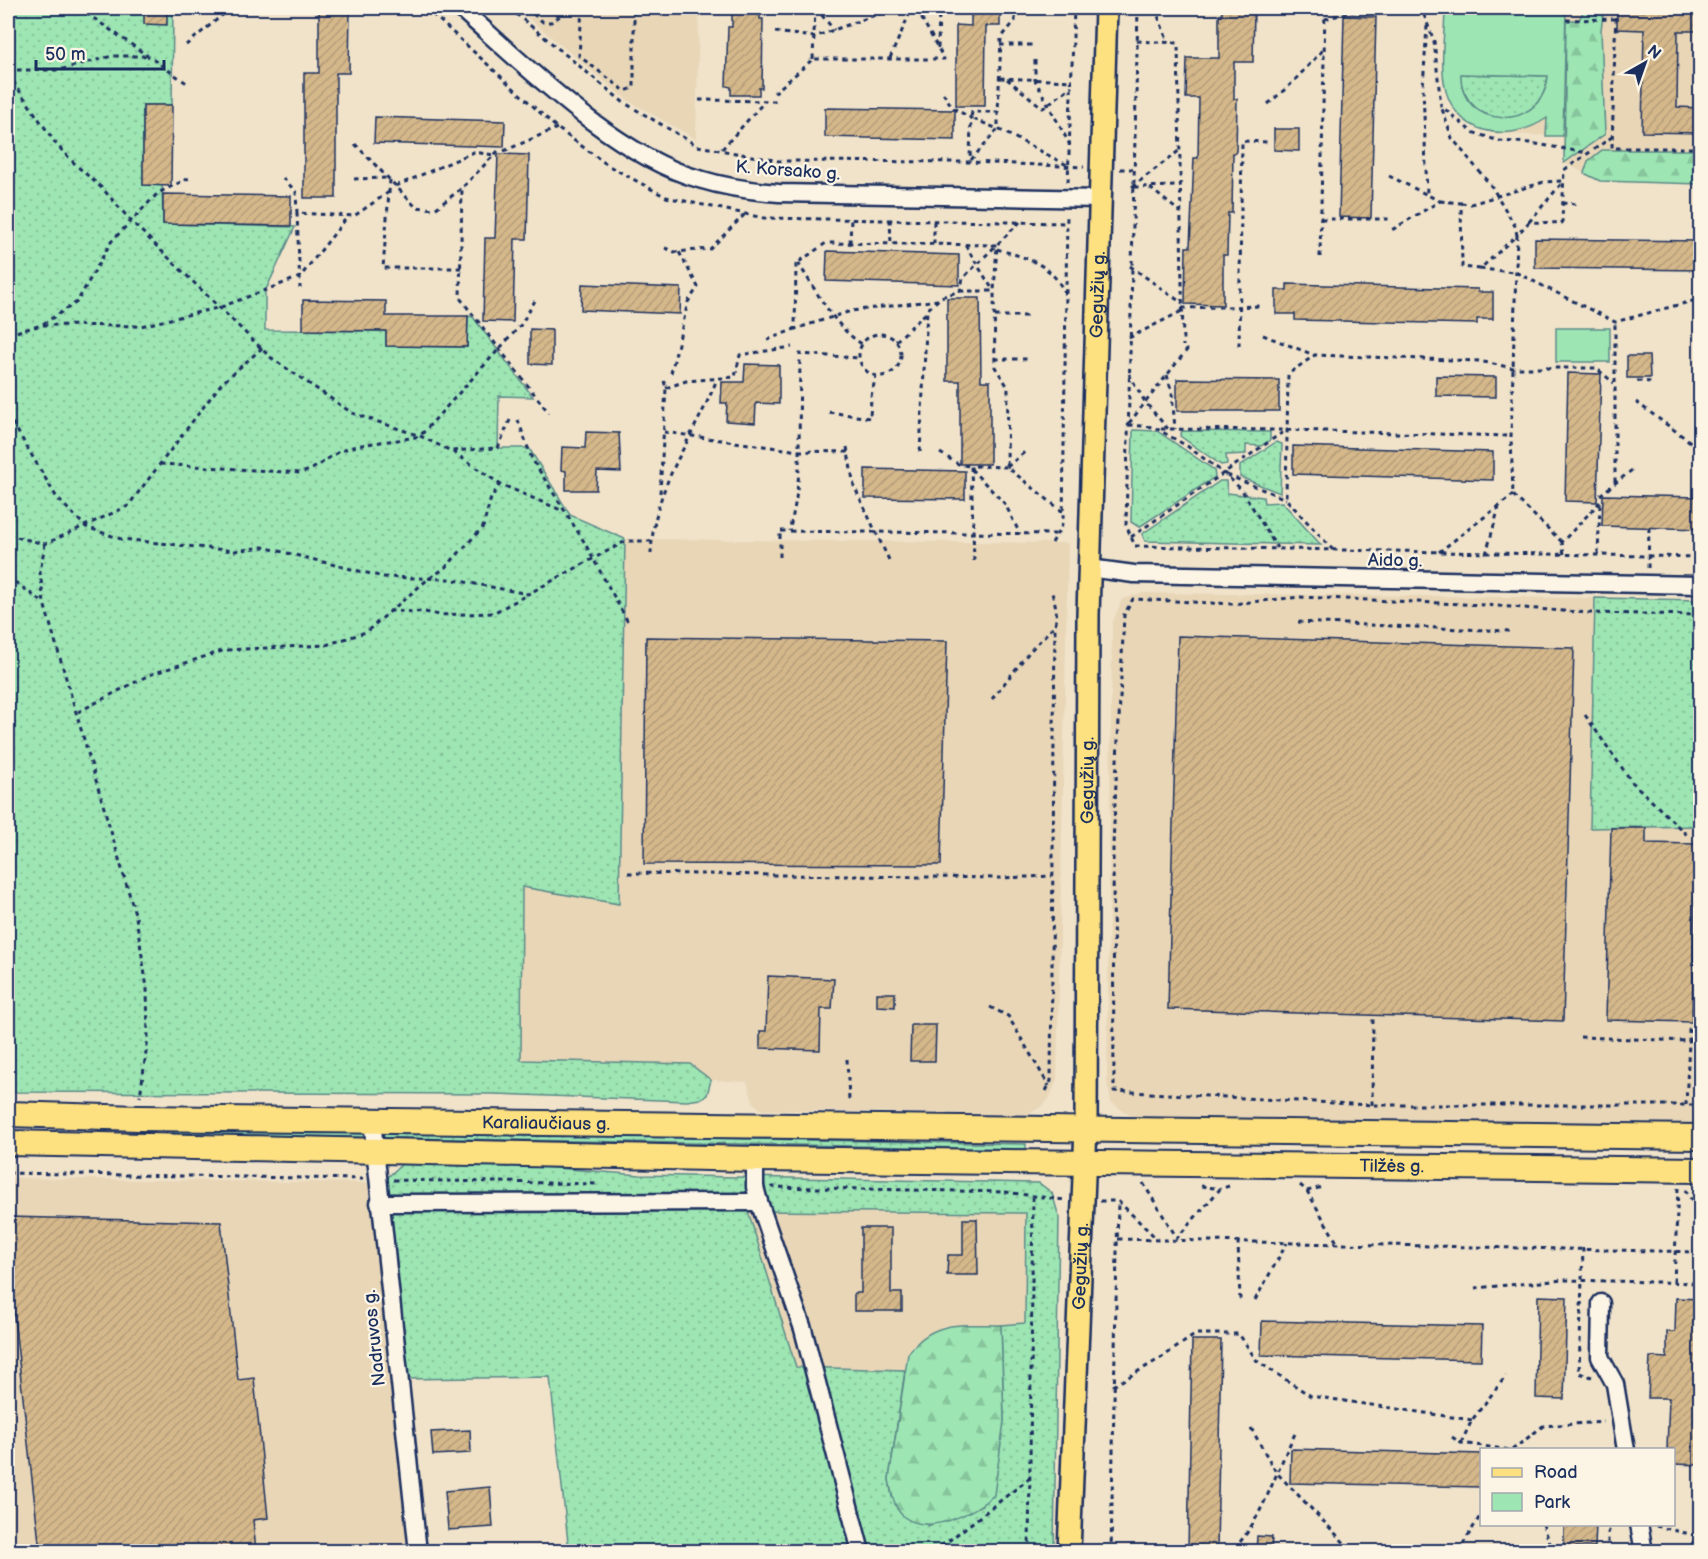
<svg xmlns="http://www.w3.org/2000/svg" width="1708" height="1559" font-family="'Balsamiq Sans',sans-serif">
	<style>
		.built { fill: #e8d6b7 }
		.grass { fill: url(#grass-dots); stroke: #5c8a88; stroke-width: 1.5; fill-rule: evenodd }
		.forest { fill: url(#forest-firs); stroke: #5c8a88; stroke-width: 1.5 }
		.park { fill: #9de5b3; stroke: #5c8a88; stroke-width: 1.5; fill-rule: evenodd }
		.building { fill: url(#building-hatch); stroke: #1b2f5e; stroke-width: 1.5 }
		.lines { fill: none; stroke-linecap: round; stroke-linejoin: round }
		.minor-casing { stroke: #1b2f5e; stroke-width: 21 }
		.major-casing { stroke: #1b2f5e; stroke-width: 26 }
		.highway-casing { stroke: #1b2f5e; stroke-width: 28 }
		.path { stroke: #1b2f5e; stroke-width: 3; stroke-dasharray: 4.5 4.5; stroke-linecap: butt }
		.minor { stroke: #fcf5e5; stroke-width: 16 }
		.major { stroke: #fde080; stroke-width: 21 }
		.highway { stroke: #fde080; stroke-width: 24 }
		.labels { text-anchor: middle; stroke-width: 4.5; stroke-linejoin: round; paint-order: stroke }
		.street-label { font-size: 18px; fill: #1b2f5e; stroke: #fcf5e5 }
	</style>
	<defs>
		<pattern id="grass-dots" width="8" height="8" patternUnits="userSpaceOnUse" patternTransform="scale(1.5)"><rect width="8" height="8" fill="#9de5b3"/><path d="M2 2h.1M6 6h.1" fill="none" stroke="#87c59c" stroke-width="1.8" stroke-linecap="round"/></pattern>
		<pattern id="forest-firs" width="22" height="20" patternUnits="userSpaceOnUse" patternTransform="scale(1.5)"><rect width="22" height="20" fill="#9de5b3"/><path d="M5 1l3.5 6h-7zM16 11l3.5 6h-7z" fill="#87c59c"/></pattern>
		<pattern id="building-hatch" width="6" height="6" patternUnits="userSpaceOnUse" patternTransform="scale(1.5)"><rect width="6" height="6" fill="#d5b88a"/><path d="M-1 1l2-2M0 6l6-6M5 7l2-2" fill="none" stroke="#b69e7a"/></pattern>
	</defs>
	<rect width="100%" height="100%" fill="#f0e3ca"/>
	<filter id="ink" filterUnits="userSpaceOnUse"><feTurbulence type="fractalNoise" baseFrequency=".0167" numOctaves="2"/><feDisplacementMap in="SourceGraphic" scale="12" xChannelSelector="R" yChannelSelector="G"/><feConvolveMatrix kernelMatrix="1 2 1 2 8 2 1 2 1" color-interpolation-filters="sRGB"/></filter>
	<g filter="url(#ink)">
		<g class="built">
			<polygon points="516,8 699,8 696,139 627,100"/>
			<polygon points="1445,8 1700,8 1700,184 1600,181 1564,163 1562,136 1498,134 1470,124 1452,104 1443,79"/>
			<polygon points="625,539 1068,543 1057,1080 1049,1099 1041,1107 1026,1115 762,1110 754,1104 747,1082 711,1080 690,1064 521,1061 522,887 619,904"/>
			<polygon points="1142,593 1595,598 1590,827 1700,826 1700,1128 1148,1119 1131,1116 1111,1102 1107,1083 1112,624 1122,599"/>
			<polygon points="8,1178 377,1183 417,1543 376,1552 8,1552"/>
			<polygon points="747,1211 1026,1213 1025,1323 943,1326 908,1354 905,1370 796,1367"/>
		</g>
		<g class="grass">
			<polygon points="8,8 173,8 172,105 143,105 143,185 162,185 163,224 295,227 265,292 265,330 386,331 386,346 467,347 468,316 473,317 533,397 499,396 498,448 529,448 570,515 625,539 619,904 522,887 521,1060 690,1064 711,1080 707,1095 700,1099 687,1101 493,1094 8,1092"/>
			<path d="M1460,74L1548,76C1541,134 1464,131 1460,74Z"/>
			<polygon points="1133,430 1157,431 1214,470 1215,477 1139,527 1131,522"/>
			<polygon points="1182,431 1270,432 1270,440 1261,446 1246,445 1246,454 1226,455 1227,464 1221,465 1180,436"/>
			<polygon points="1276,442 1282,444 1280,493 1240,477 1240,466"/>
			<polygon points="1220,481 1226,481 1227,493 1263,497 1264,503 1282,502 1321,545 1145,541 1142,534"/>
			<polygon points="1595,598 1700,600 1700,826 1590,828"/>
			<polygon points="173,1128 1026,1144 1026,1149 175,1134 171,1130"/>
			<path d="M403,1163H495L640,1175L1039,1183L1052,1193L1059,1217L1054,1551H569L550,1377L404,1379L385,1188L389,1176ZM748,1211L1026,1213L1025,1323L1001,1325L1004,1421L982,1505L928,1526L892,1497L889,1479L905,1370L796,1367Z"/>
		</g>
		<g class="forest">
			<polygon points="1585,8 1604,8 1601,30 1605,134 1564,163 1566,20 1579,20"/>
			<polygon points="1602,150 1700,150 1700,184 1600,181 1584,173 1588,161"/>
			<path d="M1001,1325L1004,1421L994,1495C973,1513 931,1536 904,1517C894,1509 891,1491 889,1479L908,1354C932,1319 963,1325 1001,1325Z"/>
		</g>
		<g class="park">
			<path d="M1445,8H1566L1563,136H1546L1547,118C1508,145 1452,135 1444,82C1440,58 1445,31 1445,8ZM1461,74L1548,76V77C1541,135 1458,128 1461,74Z"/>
			<rect x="1556" y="328" width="54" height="34"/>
		</g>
		<g class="building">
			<polygon points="144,8 167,8 167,25 144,24"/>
			<polygon points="319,8 350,8 349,73 336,73 336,198 304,198 304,73 319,73"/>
			<polygon points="732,8 760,8 760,19 763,19 762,88 759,88 759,95 731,95 731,87 726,86 728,27 732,27"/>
			<polygon points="971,8 1000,8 1000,26 986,26 985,106 956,106 956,25 971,26"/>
			<polygon points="1222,8 1254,8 1253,62 1234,62 1234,99 1237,99 1236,153 1233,153 1232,213 1228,213 1227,255 1223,255 1223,305 1185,304 1186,247 1190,247 1194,158 1198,158 1199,98 1186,98 1187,58 1219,58 1219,16 1222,16"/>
			<polygon points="1644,8 1701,8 1701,31 1678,31 1677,107 1701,108 1701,133 1642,132 1644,30 1617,29 1617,11 1644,11"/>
			<polygon points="1344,16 1376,17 1371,218 1339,217"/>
			<polygon points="143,105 172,105 171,186 143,185"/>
			<polygon points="825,108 955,110 955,140 825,137"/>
			<polygon points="375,117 505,121 504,147 374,143"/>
			<polygon points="1274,129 1299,129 1299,151 1274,150"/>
			<polygon points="498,154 529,155 527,239 515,239 513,322 483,321 485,238 495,238"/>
			<polygon points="163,194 291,196 291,226 163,224"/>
			<polygon points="1535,239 1701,241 1701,270 1535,268"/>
			<polygon points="827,251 959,255 959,285 826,281"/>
			<polygon points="582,284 681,288 680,314 581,310"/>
			<polygon points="1287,284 1478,289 1478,292 1493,292 1493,319 1477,319 1477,324 1295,320 1295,314 1276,314 1276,290 1287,290"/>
			<polygon points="947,298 980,298 981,381 990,381 990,464 960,464 960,381 947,381"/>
			<polygon points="303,300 386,301 386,316 468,316 467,347 386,346 386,331 303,330"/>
			<polygon points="530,329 552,330 552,365 530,364"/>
			<polygon points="1627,356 1649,356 1650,378 1627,378"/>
			<polygon points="745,364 779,365 779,404 756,403 755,423 726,421 727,403 721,403 722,382 744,382"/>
			<polygon points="1568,373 1601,374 1597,502 1565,501"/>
			<polygon points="1436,376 1496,377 1496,397 1436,396"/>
			<polygon points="1177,379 1279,380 1279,411 1177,411"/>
			<polygon points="586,432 619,433 621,472 597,471 596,490 566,490 566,471 561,470 562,447 585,448"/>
			<polygon points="1293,446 1493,452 1493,480 1293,474"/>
			<polygon points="865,469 965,471 965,499 865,498"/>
			<polygon points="1603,495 1701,497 1701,529 1602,526"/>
			<polygon points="1178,636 1574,648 1563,1021 1168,1009"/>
			<polygon points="646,637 947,641 941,865 644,864"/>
			<polygon points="1611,828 1646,828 1646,843 1696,844 1692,1022 1606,1020"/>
			<polygon points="768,976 834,979 832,1009 821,1009 820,1050 760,1048 760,1031 766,1031"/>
			<polygon points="877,993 895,993 895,1007 877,1006"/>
			<polygon points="911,1025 936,1025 935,1061 910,1061"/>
			<polygon points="8,1217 221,1222 238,1380 254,1378 268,1518 253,1520 256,1551 63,1551 63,1549 40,1551 8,1263"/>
			<polygon points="963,1219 977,1219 978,1275 947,1275 948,1255 963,1255"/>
			<polygon points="861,1228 891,1228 891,1293 902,1293 902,1311 854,1311 854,1293 861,1293"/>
			<polygon points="1538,1296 1567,1297 1564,1399 1536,1398"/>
			<polygon points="1676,1298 1701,1299 1701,1465 1674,1464 1674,1449 1667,1449 1669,1398 1648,1398 1650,1357 1667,1358 1667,1332 1675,1332"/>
			<polygon points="1262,1321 1482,1326 1481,1360 1261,1355"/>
			<polygon points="1192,1340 1221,1340 1217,1551 1188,1551"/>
			<polygon points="470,1430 471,1453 433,1455 431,1432"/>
			<polygon points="1291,1449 1482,1454 1482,1487 1290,1483"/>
			<polygon points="490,1487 493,1527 448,1530 445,1491"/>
			<polygon points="1564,1524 1596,1524 1595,1547 1564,1547"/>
			<polygon points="1257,1536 1272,1537 1271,1551 1256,1551"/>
		</g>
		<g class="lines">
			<defs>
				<g id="minor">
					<path d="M460,8C525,65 614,155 699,179C725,187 752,191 779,193L1100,199"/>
					<polyline points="1089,568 1134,574 1700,585"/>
					<polyline points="372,1120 418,1552"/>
					<polyline points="755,1159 755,1187 759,1202 803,1329 861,1552"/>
					<polyline points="379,1203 759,1202"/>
					<polyline points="1601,1303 1600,1357 1615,1384 1626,1450"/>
					<polyline points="1639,1524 1644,1552"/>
				</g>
				<g id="major">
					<path id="s1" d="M1069,1552L1086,1127L1088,615L1106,8"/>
				</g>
				<g id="highway">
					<path id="s2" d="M8,1114L139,1118L1700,1137"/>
					<path id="s3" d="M8,1143C257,1147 507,1155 756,1159C1071,1165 1386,1164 1700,1170"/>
				</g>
			</defs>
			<use href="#minor" class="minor-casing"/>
			<use href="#major" class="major-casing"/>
			<use href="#highway" class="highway-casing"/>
			<g class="path">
				<polyline points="79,8 188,84"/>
				<polyline points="426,8 557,128 609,166 666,197 764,218 1067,223"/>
				<polyline points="509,8 623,102 698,146 779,161 970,162 1084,167"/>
				<polyline points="526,8 543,22 551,22 560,16 560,8"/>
				<polyline points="582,8 579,56 625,91 634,88 634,8"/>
				<polyline points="816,8 834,30"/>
				<polyline points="1015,8 1015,21 1001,38 998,112 972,112 971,118 998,129 1069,166"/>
				<polyline points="1138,8 1126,525 1135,546 1700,557"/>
				<polyline points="1155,8 1168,42"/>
				<polyline points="1616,8 1612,148 1700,148"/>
				<polyline points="1424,15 1434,41 1441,106 1472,132 1499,141 1531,143 1588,153"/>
				<polyline points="1325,19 1366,8"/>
				<polyline points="1566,20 1615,19"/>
				<polyline points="1427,26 1423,87 1427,195"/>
				<polyline points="775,32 814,37 895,8"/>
				<polyline points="1137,41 1178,43 1183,346"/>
				<polyline points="186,45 231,8"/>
				<polyline points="1000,45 1035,45"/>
				<polyline points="938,48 939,8"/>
				<polyline points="890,58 912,8"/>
				<polyline points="813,59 815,8"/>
				<polyline points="1035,60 1035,80 1070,145"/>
				<polyline points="8,70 59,70 112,56 147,56"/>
				<polyline points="8,74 56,144 77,166 103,189 131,221 270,357 352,413 420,436 451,451 498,448 510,420"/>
				<polyline points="1000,78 1072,81"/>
				<polyline points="1007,79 1043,108 1072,86"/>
				<polyline points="774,93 813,59 944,59 916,8"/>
				<polyline points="943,93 953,108 971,118 970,162"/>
				<polyline points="699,100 778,101"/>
				<polyline points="1268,104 1290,85 1324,49"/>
				<polyline points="355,144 416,207 435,209 462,188"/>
				<polyline points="722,149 765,101"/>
				<polyline points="498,151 462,188 460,298 549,413"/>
				<polyline points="504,151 557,128"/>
				<polyline points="971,160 998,129 998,112"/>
				<polyline points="1120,169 1133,169"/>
				<polyline points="1389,176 1440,201 1390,231"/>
				<polyline points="283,178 296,192 297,213 354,216 389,192"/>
				<polyline points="354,179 388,178"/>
				<polyline points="390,180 383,268 461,268"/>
				<polyline points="1068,182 1074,8"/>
				<polyline points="396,186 474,152 494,155"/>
				<polyline points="1132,187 1180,150"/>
				<polyline points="1134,187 1180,186"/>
				<polyline points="1150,188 1180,212"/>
				<polyline points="1440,201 1461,203 1462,267 1480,269 1517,235 1515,226 1492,187 1452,138 1441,106"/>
				<polyline points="1461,203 1471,204 1544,182 1563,181"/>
				<polyline points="1562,203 1577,204"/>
				<polyline points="297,213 300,288"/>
				<polyline points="890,219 891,244"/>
				<polyline points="1321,219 1389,219"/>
				<polyline points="1529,222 1562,183"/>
				<polyline points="850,243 851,219"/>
				<polyline points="934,244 934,220"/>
				<polyline points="965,245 993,290"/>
				<polyline points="665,248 675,252 710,249 745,214"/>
				<path d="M997,249C1029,259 1052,263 1066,296"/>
				<polyline points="1320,257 1325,8"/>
				<path d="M798,263C816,290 834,327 862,344"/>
				<polyline points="1130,266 1182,303"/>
				<polyline points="1480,269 1515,272 1615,322 1700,299"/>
				<polyline points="960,291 994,291"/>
				<polyline points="938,300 851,311 795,329 796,264 826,243 997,245 994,291 995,367 1008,387 1007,467"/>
				<polyline points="1182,308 1263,306"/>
				<polyline points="995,316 1028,316"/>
				<polyline points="43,324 77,302 111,242 158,193 191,177"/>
				<circle cx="880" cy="355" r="21"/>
				<polyline points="8,334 42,325 141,326 221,307 300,277 348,216"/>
				<polyline points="1263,335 1314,355"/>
				<polyline points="1129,338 1182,311"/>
				<polyline points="767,340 795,329"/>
				<polyline points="896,341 926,313"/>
				<polyline points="1239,346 1242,141 1267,142"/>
				<polyline points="995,359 1028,359"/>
				<polyline points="671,373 688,302 698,287 679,252"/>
				<polyline points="1129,374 1145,402 1168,429"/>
				<polyline points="1167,375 1172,393 1175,429"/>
				<polyline points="1637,381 1652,382"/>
				<polyline points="666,388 686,381 735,377 740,355 792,347"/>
				<polyline points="1636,402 1696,446"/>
				<polyline points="829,412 870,418 871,396 876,376"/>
				<polyline points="8,415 57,498 86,527 121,539 235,551 263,547 383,577 449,579 528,594 626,541 652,541"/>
				<polyline points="518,420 532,459 583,540 629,624"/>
				<polyline points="1129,423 1190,346"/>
				<polyline points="1129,425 1154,427 1187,446 1225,474 1242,490 1277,548"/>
				<polyline points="1161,429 1284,430"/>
				<path d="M664,432L799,451C800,476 796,506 789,531"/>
				<polyline points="847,447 854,486 889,560"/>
				<polyline points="453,452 500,484 563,511"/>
				<polyline points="848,452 799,451 800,354 859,358"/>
				<polyline points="920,452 927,310 941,297 960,291 963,278 1022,220"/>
				<polyline points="940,453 960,465 971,466"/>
				<path d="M160,464L301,473C320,468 329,455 346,449C371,441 395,442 420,436L520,326L536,299"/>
				<polyline points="1007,467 1027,450"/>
				<polyline points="971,469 1005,504 1020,534"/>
				<polyline points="1227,475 1286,499"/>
				<polyline points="1615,482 1615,322"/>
				<polyline points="660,493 666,388 663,377"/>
				<polyline points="1600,495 1632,470"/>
				<polyline points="8,535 45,544 128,506 221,384 262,348"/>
				<polyline points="1131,537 1286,430 1511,436"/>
				<polyline points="1562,542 1513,495 1511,436 1517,235 1529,222 1562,223 1564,170 1612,137"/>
				<polyline points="1052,543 1063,523 1067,213"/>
				<polyline points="45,544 40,572 44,603 136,917 147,988 148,1038 140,1097"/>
				<polyline points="1333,550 1286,499 1288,374 1315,355 1479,361 1513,368 1596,368 1614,383"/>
				<polyline points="1439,552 1513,495"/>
				<path d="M651,554C654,482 692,443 717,379"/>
				<polyline points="1486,554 1499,507"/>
				<polyline points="1564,554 1562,542 1600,502"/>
				<polyline points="1598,554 1600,504"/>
				<polyline points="780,557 780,531 1058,534"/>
				<polyline points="974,561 971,466 1007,467 1063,512"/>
				<polyline points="1648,568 1649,528"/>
				<polyline points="8,577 44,603"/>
				<polyline points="389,611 425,612 439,615 493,613 527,595"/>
				<polyline points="1700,615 1589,613 1485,605 1300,597 1232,604 1133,599 1124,615 1113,845 1114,1091 1372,1105 1700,1105"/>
				<polyline points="1298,622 1509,631"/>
				<polyline points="992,699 1030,651 1055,625"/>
				<polyline points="78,712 149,675 225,650 326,645 366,632 427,580 445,568 483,527 491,498 500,484"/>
				<polyline points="1585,715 1632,782 1687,835"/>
				<polyline points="628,873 999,878 1052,876"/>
				<polyline points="990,1007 1008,1016 1049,1086"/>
				<polyline points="1580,1037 1689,1041 1689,1029 1700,1029"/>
				<polyline points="847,1059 849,1100"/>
				<path d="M1046,1091L1051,1081L1055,625C1058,610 1055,603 1051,590"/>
				<polyline points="1372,1105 1373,1015"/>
				<polyline points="1686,1105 1689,1041"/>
				<polyline points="8,1173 363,1179"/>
				<polyline points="393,1180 600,1184"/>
				<polyline points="1143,1183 1177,1238 1220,1189 1229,1186"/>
				<polyline points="1300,1185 1307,1191 1338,1244"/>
				<polyline points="1201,1186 1220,1189"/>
				<polyline points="771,1187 1005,1192 1064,1200"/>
				<polyline points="1685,1190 1700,1213"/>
				<polyline points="1307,1191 1322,1187"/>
				<polyline points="1100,1201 1118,1201 1157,1239"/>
				<polyline points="1118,1239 1700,1252"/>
				<polyline points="1238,1241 1240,1300"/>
				<polyline points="1583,1248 1579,1373 1592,1377"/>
				<polyline points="1674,1282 1678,1188"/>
				<polyline points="1475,1288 1564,1280 1700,1283"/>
				<polyline points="1255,1300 1287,1243"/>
				<polyline points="1113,1386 1161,1358 1196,1334 1239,1334 1257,1361 1311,1396 1472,1420"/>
				<polyline points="1251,1428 1276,1472 1353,1552"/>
				<polyline points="1452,1437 1461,1443 1511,1450"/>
				<polyline points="1461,1443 1472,1420 1506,1376"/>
				<polyline points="1512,1450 1543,1426 1604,1422"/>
				<polyline points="1543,1524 1553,1552"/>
				<polyline points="1656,1526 1698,1536"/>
				<path d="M1240,1542C1266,1510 1277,1467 1297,1430"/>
				<polyline points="934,1552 1030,1478"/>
				<polyline points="1029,1552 1033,1195"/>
				<polyline points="1111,1552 1118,1201"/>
				<polyline points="1458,1552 1482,1513"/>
				<polyline points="1608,1552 1608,1533 1612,1524"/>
				<polyline points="1687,1552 1700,1532"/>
			</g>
			<use href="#minor" class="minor"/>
			<use href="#major" class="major"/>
			<use href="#highway" class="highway"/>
		</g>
	</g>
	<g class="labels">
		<g class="street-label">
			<text transform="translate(788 170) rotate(4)" y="6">K. Korsako g.</text>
			<text dy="6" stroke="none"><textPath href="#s1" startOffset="1258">Gegužių g.</textPath></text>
			<text transform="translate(1395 560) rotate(1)" y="6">Aido g.</text>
			<text dy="6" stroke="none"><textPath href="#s1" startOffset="772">Gegužių g.</textPath></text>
			<text dy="6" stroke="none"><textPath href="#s2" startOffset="538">Karaliaučiaus g.</textPath></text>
			<text dy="6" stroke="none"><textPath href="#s3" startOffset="1384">Tilžės g.</textPath></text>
			<text dy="6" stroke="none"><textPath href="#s1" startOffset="286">Gegužių g.</textPath></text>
			<text transform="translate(374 1338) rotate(-96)" y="6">Nadruvos g.</text>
		</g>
	</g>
	<rect width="1708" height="1559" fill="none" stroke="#fcf5e5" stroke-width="30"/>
	<rect x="15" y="15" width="1678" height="1529" fill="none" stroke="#1b2f5e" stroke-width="2" filter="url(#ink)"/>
	<rect x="1480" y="1448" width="195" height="78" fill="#fcf5e5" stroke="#a2a6af" stroke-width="1.5"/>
	<rect x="1492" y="1468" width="30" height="9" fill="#fde080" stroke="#a2a6af" stroke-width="1.5"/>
	<text x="1534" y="1478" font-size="18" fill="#1b2f5e">Road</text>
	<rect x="1492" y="1493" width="30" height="18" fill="#9de5b3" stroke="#a2a6af" stroke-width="1.5"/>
	<text x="1534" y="1508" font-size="18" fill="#1b2f5e">Park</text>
	<g transform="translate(1645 63) rotate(40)" stroke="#fcf5e5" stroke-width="4.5" paint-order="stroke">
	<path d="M0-4.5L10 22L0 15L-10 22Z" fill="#1b2f5e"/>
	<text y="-9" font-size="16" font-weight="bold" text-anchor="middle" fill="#1b2f5e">N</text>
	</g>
	<path d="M36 60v9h128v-9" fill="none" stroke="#1b2f5e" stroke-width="3"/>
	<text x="45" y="60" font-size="18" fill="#1b2f5e" stroke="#fcf5e5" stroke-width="4.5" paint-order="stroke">50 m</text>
</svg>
